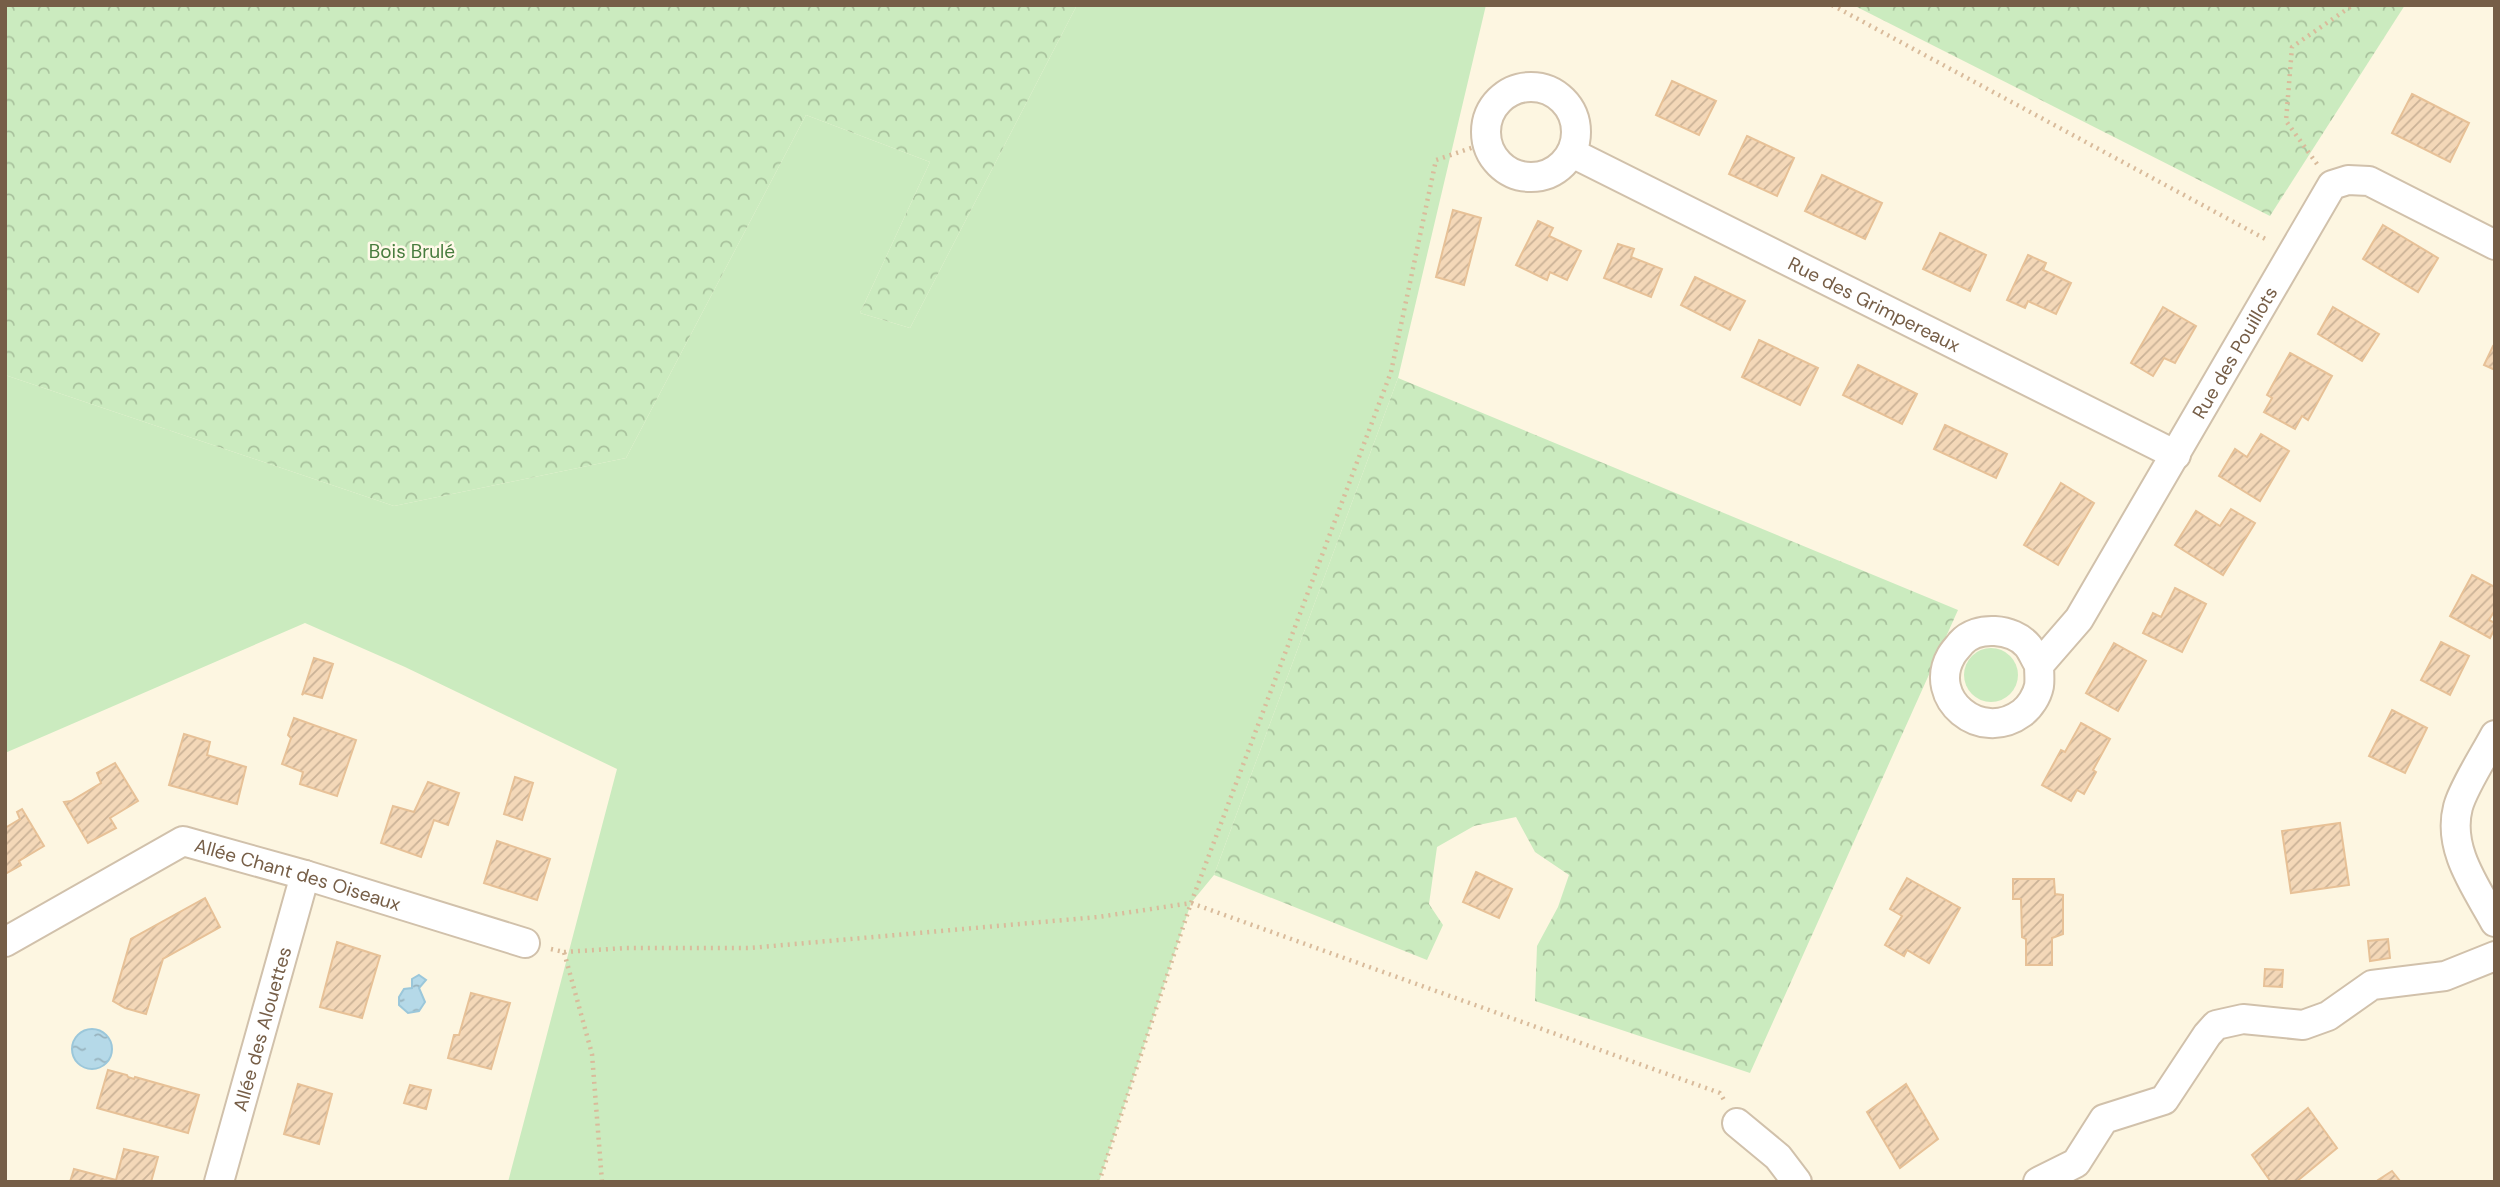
<svg xmlns="http://www.w3.org/2000/svg" width="2500" height="1187" font-family="'DM Sans',sans-serif">
	<style>
		.green { fill: #cbebbf }
		.forest { fill: url(#forest-crowns) }
		.water { fill: url(#water-ripples); stroke: #9bc7da; stroke-width: 2 }
		.building { fill: url(#building-hatch); stroke: #e7c197; stroke-width: 2 }
		.lines { fill: none; stroke-linecap: round; stroke-linejoin: round }
		.minor-casing { stroke: #d1c1ab; stroke-width: 32 }
		.path { stroke: #d9bb9b; stroke-width: 4.5; stroke-dasharray: 2 5; stroke-linecap: butt }
		.minor { stroke: #fff; stroke-width: 28 }
		.labels { text-anchor: middle; stroke-width: 5; stroke-linejoin: round; paint-order: stroke }
		.park-label { font-size: 19px; fill: #487c3e; stroke: #fff9e9 }
		.street-label { font-size: 19px; fill: #765e47; stroke: #fff9e9 }
	</style>
	<defs>
		<pattern id="forest-crowns" width="20" height="18" patternUnits="userSpaceOnUse" patternTransform="scale(1.75)"><rect width="20" height="18" fill="#cbebbf"/><path d="M2 6a3 3 0 1 1 6 0M12 15a3 3 0 1 1 6 0" fill="none" stroke="#a9c29d"/></pattern>
		<pattern id="water-ripples" width="26" height="14" patternUnits="userSpaceOnUse" patternTransform="scale(1.75)"><rect width="26" height="14" fill="#b5d9e8"/><path d="M2 4q2-2 4 0t4 0M15 11q2-2 4 0t4 0" fill="none" stroke="#98b3be"/></pattern>
		<pattern id="building-hatch" width="6" height="6" patternUnits="userSpaceOnUse" patternTransform="scale(1.75)"><rect width="6" height="6" fill="#f4d8b8"/><path d="M-1 1l2-2M0 6l6-6M5 7l2-2" fill="none" stroke="#cab297"/></pattern>
	</defs>
	<rect width="100%" height="100%" fill="#fdf6e1"/>
	<g class="green">
		<polygon points="1077,5 1486,5 1398,378 1214,875 1191,903 1099,1182 508,1182 617,769 405,667 305,623 5,753 5,375 394,506 626,458 806,115 930,162 860,313 910,328"/>
		<circle cx="1991" cy="675" r="27"/>
	</g>
	<g class="forest">
		<polygon points="5,5 1077,5 910,328 860,313 930,162 806,115 626,458 394,506 5,375"/>
		<polygon points="1853,5 2405,5 2270,216"/>
		<polygon points="1398,378 1958,610 1750,1073 1535,1001 1537,946 1558,907 1569,875 1535,852 1516,817 1474,826 1437,847 1429,904 1443,925 1427,960 1214,875"/>
	</g>
	<g class="water">
		<polygon points="419,975 426,980 419,988 425,1002 419,1011 408,1013 399,1005 399,997 404,989 412,988 412,979"/>
		<circle cx="92" cy="1049" r="20"/>
	</g>
	<g class="building">
		<polygon points="1672,81 1716,101 1699,135 1656,115"/>
		<polygon points="2412,94 2469,123 2450,162 2392,133"/>
		<polygon points="1747,136 1794,158 1777,196 1729,174"/>
		<polygon points="1822,175 1882,203 1865,239 1805,211"/>
		<polygon points="1453,210 1481,218 1464,285 1436,277"/>
		<polygon points="1538,221 1553,228 1549,236 1581,251 1567,280 1550,272 1547,280 1516,265"/>
		<polygon points="2383,225 2438,258 2418,292 2363,259"/>
		<polygon points="1940,233 1986,255 1970,291 1923,269"/>
		<polygon points="1618,244 1634,249 1631,257 1662,269 1651,297 1604,278"/>
		<polygon points="2028,255 2046,263 2043,270 2071,283 2056,314 2028,301 2025,308 2007,300"/>
		<polygon points="1695,277 1745,301 1730,330 1681,305"/>
		<polygon points="2163,307 2196,326 2175,363 2164,358 2153,376 2131,363"/>
		<polygon points="2333,307 2379,334 2362,361 2318,334"/>
		<polygon points="1759,340 1818,368 1800,405 1742,377"/>
		<polygon points="2493,346 2495,347 2495,370 2484,365"/>
		<polygon points="2290,353 2332,376 2308,420 2302,416 2295,429 2264,412 2272,398 2267,395"/>
		<polygon points="1858,365 1917,394 1902,424 1843,395"/>
		<polygon points="1945,425 2007,454 1996,478 1934,449"/>
		<polygon points="2261,434 2289,451 2260,501 2219,476 2235,449 2247,457"/>
		<polygon points="2061,483 2094,503 2058,565 2024,545"/>
		<polygon points="2231,509 2255,523 2223,575 2175,545 2196,511 2220,526"/>
		<polygon points="2472,575 2495,587 2495,610 2489,620 2495,623 2495,628 2490,638 2450,616"/>
		<polygon points="2175,588 2206,604 2182,652 2143,633 2153,613 2161,617"/>
		<polygon points="2441,642 2469,656 2450,695 2421,680"/>
		<polygon points="2114,643 2146,661 2118,711 2086,693"/>
		<polygon points="314,658 333,664 322,698 304,693 302,695"/>
		<polygon points="2392,710 2427,728 2405,773 2369,756"/>
		<polygon points="294,718 356,740 337,796 300,784 303,772 282,764 291,738 288,735"/>
		<polygon points="2081,723 2110,739 2093,770 2096,772 2084,794 2077,790 2071,801 2042,785 2061,750 2065,752"/>
		<polygon points="184,734 210,742 207,755 246,767 237,804 169,785"/>
		<polygon points="115,763 138,801 110,818 116,828 88,843 64,802 71,801 101,783 97,773"/>
		<polygon points="515,777 533,783 522,820 504,814"/>
		<polygon points="428,782 459,793 448,825 434,820 421,857 381,843 393,806 414,812"/>
		<polygon points="22,809 44,846 19,861 21,865 5,874 5,828 20,819 17,812"/>
		<polygon points="2340,823 2349,885 2291,893 2282,831"/>
		<polygon points="497,841 550,859 537,900 484,883"/>
		<polygon points="1476,872 1512,889 1499,918 1463,902"/>
		<polygon points="1907,878 1960,908 1929,963 1907,950 1904,956 1885,945 1902,916 1890,909"/>
		<polygon points="2013,879 2054,879 2055,894 2063,895 2063,934 2052,938 2052,965 2026,965 2026,939 2022,937 2021,899 2013,899"/>
		<polygon points="205,898 220,927 163,959 146,1014 125,1008 113,1001 131,939"/>
		<polygon points="2388,939 2390,958 2370,961 2368,941"/>
		<polygon points="337,942 380,956 362,1018 320,1007"/>
		<polygon points="2265,969 2283,970 2282,987 2264,986"/>
		<polygon points="471,993 510,1003 491,1069 448,1058 454,1035 459,1035"/>
		<polygon points="108,1070 127,1075 128,1077 134,1079 135,1077 199,1095 188,1133 97,1108"/>
		<polygon points="298,1084 332,1094 319,1144 284,1134"/>
		<polygon points="1906,1084 1938,1139 1900,1168 1867,1112"/>
		<polygon points="410,1085 431,1090 426,1109 404,1103"/>
		<polygon points="2308,1108 2337,1148 2296,1182 2271,1182 2252,1155"/>
		<polygon points="124,1149 158,1157 151,1182 70,1182 74,1169 116,1180"/>
		<polygon points="2392,1171 2400,1181 2379,1182 2378,1180"/>
	</g>
	<g class="lines">
		<defs>
			<g id="minor">
				<circle cx="1531" cy="132" r="45"/>
				<path id="s1" d="M1572,153L2176,455"/>
				<path id="s2" d="M2039,665C2035,659 2032,651 2028,646C2013,628 1977,625 1961,643C1958,647 1953,652 1951,656C1927,698 1980,744 2022,713C2030,707 2037,696 2039,686C2040,680 2039,672 2039,665L2079,619L2332,185L2348,180L2369,181L2495,245"/>
				<path d="M2495,735C2485,754 2463,788 2458,807C2447,849 2476,887 2495,922"/>
				<path id="s3" d="M5,942L183,841L305,875L525,943"/>
				<polyline points="1737,1123 1778,1157 1797,1182"/>
				<path id="s4" d="M219,1182L305,875"/>
				<polyline points="2038,1182 2076,1163 2104,1119 2164,1100 2207,1035 2216,1025 2243,1019 2303,1025 2328,1016 2372,985 2445,976 2495,956"/>
			</g>
		</defs>
		<use href="#minor" class="minor-casing"/>
		<g class="path">
			<polyline points="1832,5 2269,241"/>
			<polyline points="2317,164 2286,121 2292,47 2353,5"/>
			<polyline points="551,949 564,952 592,1054 602,1182"/>
			<polyline points="564,952 626,948 750,948 1098,917 1191,903 1391,372 1436,160 1486,143"/>
			<polyline points="1099,1182 1191,903 1720,1093 1724,1100"/>
		</g>
		<use href="#minor" class="minor"/>
	</g>
	<g class="labels">
		<g class="park-label">
			<text x="412" y="258">Bois Brulé</text>
		</g>
		<g class="street-label">
			<text dy="7" stroke="none"><textPath href="#s1" startOffset="338">Rue des Grimpereaux</textPath></text>
			<text dy="7" stroke="none"><textPath href="#s2" startOffset="663">Rue des Pouillots</textPath></text>
			<text dy="7" stroke="none"><textPath href="#s3" startOffset="324">Allée Chant des Oiseaux</textPath></text>
			<text dy="7" stroke="none"><textPath href="#s4" startOffset="159">Allée des Alouettes</textPath></text>
		</g>
	</g>
	<rect width="2500" height="1187" fill="none" stroke="#765e47" stroke-width="14"/>
</svg>
